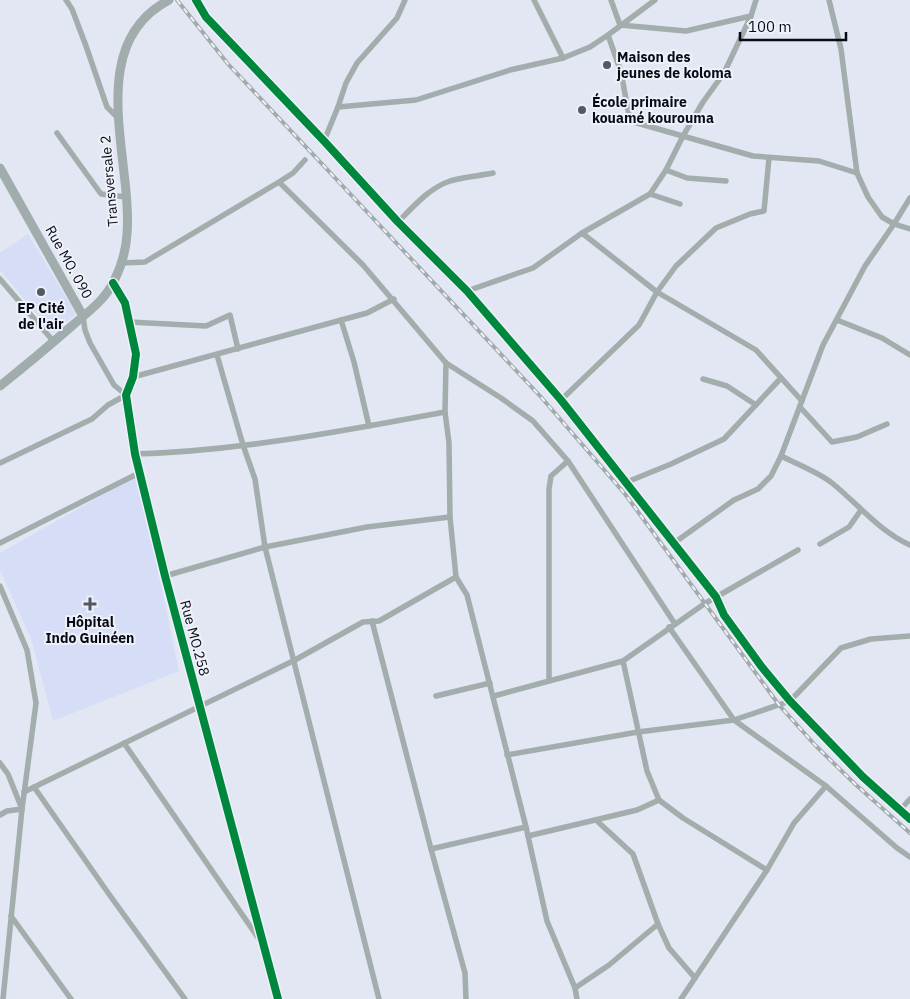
<svg xmlns="http://www.w3.org/2000/svg" width="910" height="999" font-family="'IBM Plex Sans',sans-serif">
	<style>
		.built { fill: #d5def6 }
		.lines { fill: none; stroke-linecap: round; stroke-linejoin: round }
		.street { stroke: #a2adac; stroke-width: 5.5 }
		.secondary { stroke: #a1acac; stroke-width: 9 }
		.rail-casing { stroke: #a2abac; stroke-width: 4 }
		.rail { stroke: #eff1f9; stroke-width: 2; stroke-dasharray: 5.5; stroke-linecap: butt }
		.cycleway-casing { stroke: #eff1f9; stroke-width: 11 }
		.cycleway { stroke: #00873e; stroke-width: 8 }
		.poi-dot { fill: #545864; stroke: #eff1f9; stroke-width: 2 }
		.labels { text-anchor: middle; stroke-width: 4; stroke-linejoin: round; paint-order: stroke }
		.poi-label { font-size: 14px; font-weight: bold; fill: #080b17; stroke: #eff1f9; text-anchor: start }
		.street-label { font-size: 14px; fill: #080b17; stroke: #eff1f9 }
	</style>
	<rect width="100%" height="100%" fill="#e2e7f3"/>
	<g class="built">
		<polygon points="28,234 76,314 53,333 0,270 0,253"/>
		<polygon points="138,475 179,671 53,721 31,638 0,570 0,553"/>
	</g>
	<g class="lines">
		<g class="street">
			<polyline points="66,0 72,9 86,46 107,107 117,117"/>
			<polyline points="534,0 563,58"/>
			<polyline points="611,0 620,25 686,31 751,16"/>
			<polyline points="829,0 841,49 857,173 868,197 882,217 894,224 910,229"/>
			<polyline points="608,35 621,72 630,121 753,156 819,161 857,173"/>
			<polyline points="338,107 416,100 510,70 563,58 590,47 608,35 655,0"/>
			<polyline points="57,133 101,194 126,197"/>
			<polyline points="324,141 338,107 346,83 357,63 397,18 405,0"/>
			<polyline points="666,170 687,178 726,181"/>
			<polyline points="279,182 293,173 305,160"/>
			<polyline points="650,194 680,204"/>
			<path d="M398,222C413,207 429,188 450,181C464,177 479,176 493,173"/>
			<polyline points="582,233 657,292 756,350 802,401"/>
			<polyline points="122,263 145,262 279,182 363,265 446,363 501,398 533,421 568,461 675,624"/>
			<polyline points="0,279 54,342"/>
			<polyline points="113,283 125,303 136,354 133,377 126,395 135,454 165,576 278,999"/>
			<polyline points="467,291 533,268 582,233 650,194 666,170 683,136 703,102 724,73 751,16 756,0"/>
			<polyline points="341,320 354,362 369,426"/>
			<polyline points="837,320 882,338 910,355"/>
			<polyline points="129,322 206,326 230,315 238,349"/>
			<polyline points="217,355 243,445 255,479 265,547 379,999"/>
			<polyline points="446,363 445,412 449,443 450,517 456,577 467,595 526,827 547,921 575,988 577,999"/>
			<polyline points="133,377 367,313 394,299"/>
			<polyline points="703,379 727,386 756,405"/>
			<polyline points="561,400 639,325 657,292 676,266 716,228 750,214 764,211 769,158"/>
			<polyline points="800,407 832,442 857,437 887,424"/>
			<path d="M135,454C239,451 343,431 445,412"/>
			<path d="M781,456C795,463 820,473 832,483C858,504 879,531 910,545"/>
			<polyline points="0,463 92,419 108,405 126,395 114,385 90,343 85,330 83,316"/>
			<polyline points="627,482 671,464 724,439 781,378"/>
			<polyline points="0,543 141,472"/>
			<polyline points="674,543 734,500 758,489 771,476 781,456 823,345 865,266 894,224 910,198"/>
			<polyline points="820,544 849,527 861,510"/>
			<polyline points="165,576 265,547 367,527 450,517"/>
			<polyline points="0,586 27,650 36,703 22,809 3,999"/>
			<polyline points="372,621 431,849 465,973 466,999"/>
			<polyline points="669,627 734,720 826,786 897,848 910,857"/>
			<polyline points="623,661 647,771 659,800 683,818 767,870"/>
			<polyline points="549,680 549,489 551,476 568,461"/>
			<polyline points="436,696 490,683"/>
			<polyline points="494,696 623,661 704,604 798,550"/>
			<polyline points="124,743 259,939"/>
			<polyline points="507,755 638,732 734,720 790,701 841,648 871,639 910,636"/>
			<polyline points="0,763 8,774 22,809 7,811 0,815"/>
			<polyline points="34,787 111,897 185,999"/>
			<polyline points="24,792 295,660 363,622 379,621 456,577"/>
			<polyline points="900,810 910,799"/>
			<polyline points="596,820 633,854 658,924 669,948 695,978"/>
			<polyline points="528,836 637,810 659,800"/>
			<polyline points="431,849 526,827"/>
			<polyline points="11,916 71,999"/>
			<polyline points="575,988 609,965 658,924"/>
			<polyline points="681,999 767,870 794,823 826,786"/>
		</g>
		<g class="secondary">
			<polyline points="196,0 206,17 324,141 398,222 467,291 561,400 716,597 724,615 761,666 790,701 863,777 910,819"/>
			<polyline points="0,168 83,316"/>
			<path d="M0,386C25,366 49,346 73,325C88,312 105,300 114,281C121,267 126,250 127,234C133,160 83,45 169,0"/>
		</g>
		<defs>
			<polyline id="rail" points="177,0 228,64 541,397 625,494 779,705 815,745 855,784 910,833"/>
		</defs>
		<use href="#rail" class="rail-casing"/>
		<use href="#rail" class="rail"/>
		<defs>
			<g id="cycleway">
				<polyline points="196,0 206,17 324,141 398,222 467,291 561,400 716,597 724,615 761,666 790,701 863,777 910,819"/>
				<polyline points="113,283 125,303 136,354 133,377 126,395 135,454 165,576 278,999"/>
			</g>
		</defs>
		<use href="#cycleway" class="cycleway-casing"/>
		<use href="#cycleway" class="cycleway"/>
	</g>
	<g class="poi-dot">
		<circle cx="607" cy="65" r="5"/>
		<circle cx="582" cy="110" r="5"/>
		<circle cx="41" cy="292" r="5"/>
		<path d="M87.5 596.5h5v5h5v5h-5v5h-5v-5h-5v-5h5z"/>
	</g>
	<g class="labels">
		<g class="poi-label">
			<text x="617" y="62">Maison des<tspan x="617" dy="16">jeunes de koloma</tspan></text>
			<text x="592" y="107">École primaire<tspan x="592" dy="16">kouamé kourouma</tspan></text>
			<text x="41" y="313" text-anchor="middle">EP Cité<tspan x="41" dy="16">de l'air</tspan></text>
			<text x="90" y="627" text-anchor="middle">Hôpital<tspan x="90" dy="16">Indo Guinéen</tspan></text>
		</g>
		<g class="street-label">
			<text transform="translate(109 181) rotate(-95)" y="5">Transversale 2</text>
			<text transform="translate(69 262) rotate(61)" y="5">Rue MO. 090</text>
			<text transform="translate(195 638) rotate(75)" y="5">Rue MO.258</text>
		</g>
	</g>
	<path d="M740 32v8h106v-8" fill="none" stroke="#080b17" stroke-width="2.5"/>
	<text x="748" y="32" font-size="15" fill="#080b17" stroke="#eff1f9" stroke-width="4" paint-order="stroke">100 m</text>
</svg>
